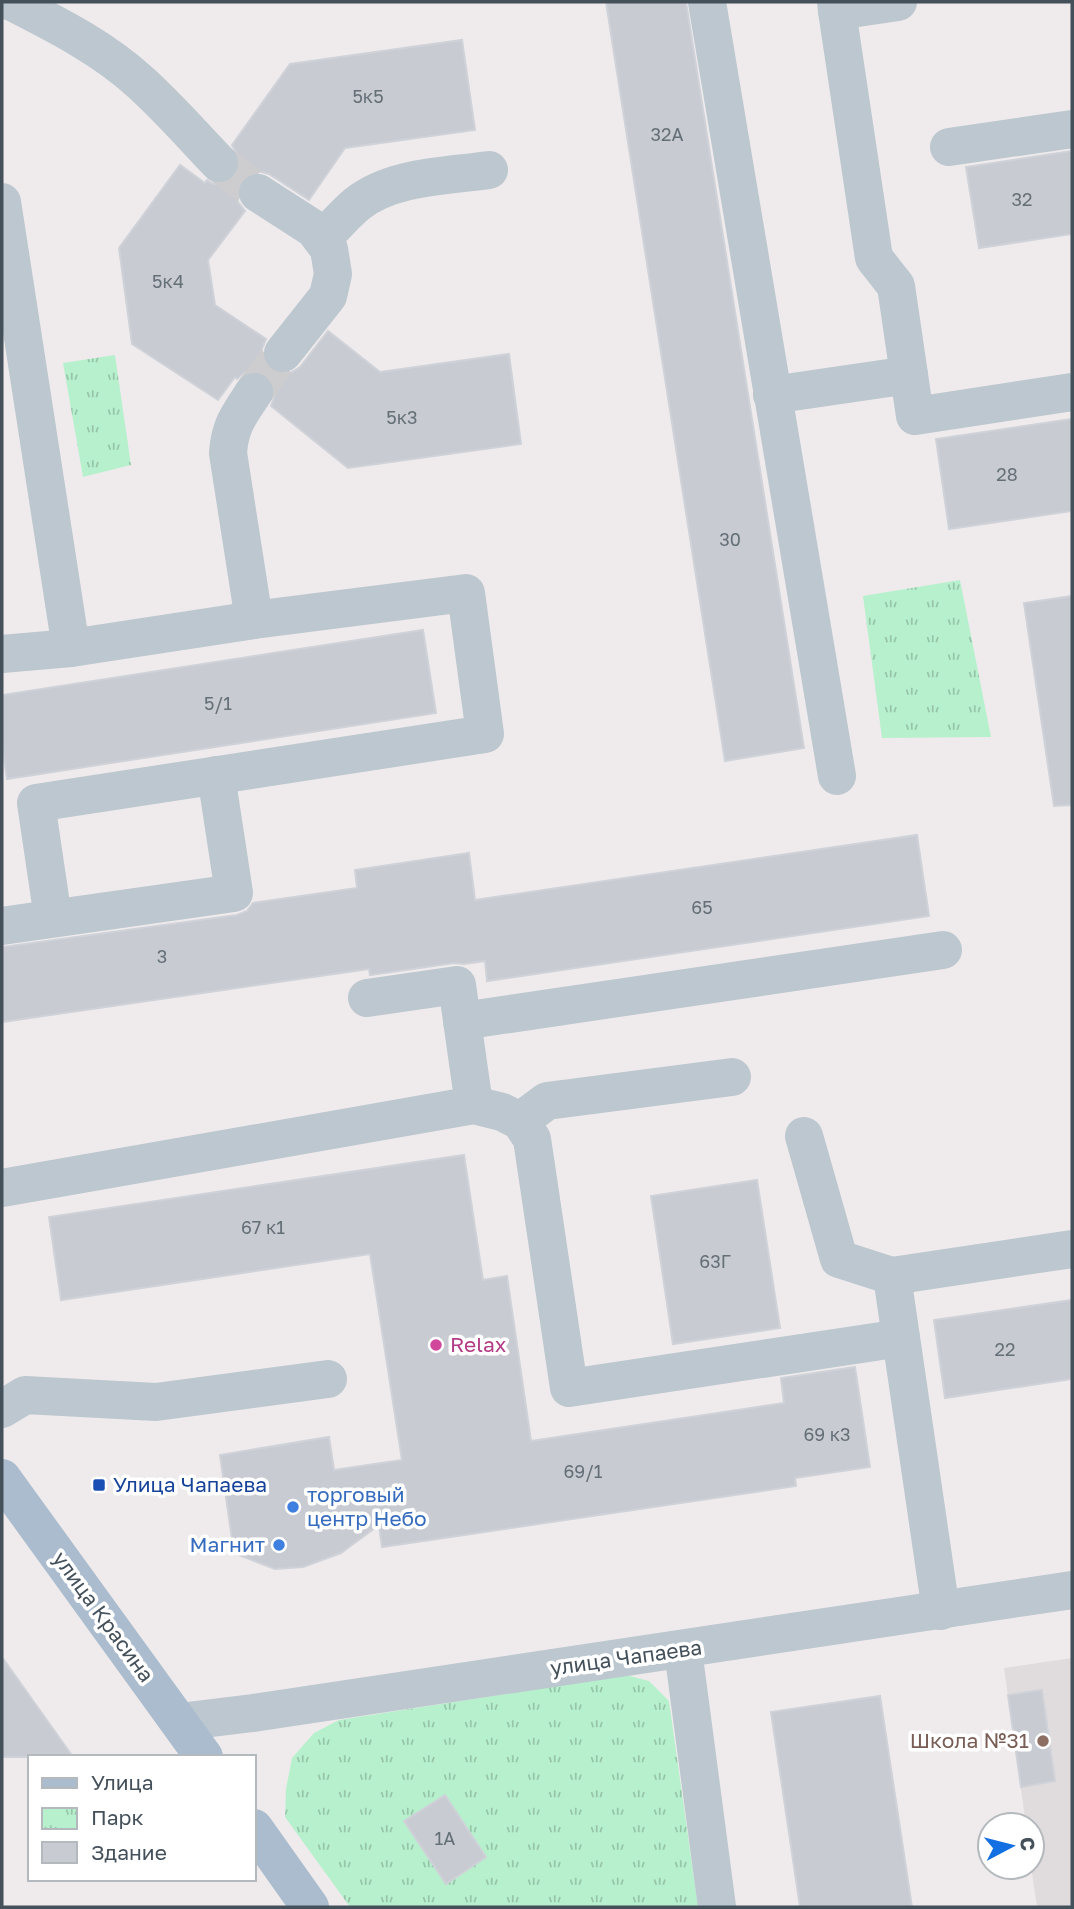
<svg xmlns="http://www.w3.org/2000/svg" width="1074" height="1909" font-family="'Golos Text',sans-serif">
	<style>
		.education { fill: #e0dcde }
		.park { fill: url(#park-tufts) }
		.building { fill: #c8cbd1; stroke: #cfd2d8; stroke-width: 2 }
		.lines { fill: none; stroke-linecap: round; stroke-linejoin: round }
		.minor-tunnel { stroke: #cdcccf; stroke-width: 38; stroke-dasharray: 38 19; stroke-linecap: butt }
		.minor { stroke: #bcc7cf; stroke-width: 38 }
		.major { stroke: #aabccd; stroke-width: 38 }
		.hotel-dot { fill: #d1479c; stroke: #fff; stroke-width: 2.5 }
		.transit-dot { fill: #1a4fb4; stroke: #fff; stroke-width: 2.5 }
		.shop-dot { fill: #3f7fe0; stroke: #fff; stroke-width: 2.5 }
		.education-dot { fill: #8d6e63; stroke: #fff; stroke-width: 2.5 }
		.labels { text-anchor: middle; stroke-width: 7; stroke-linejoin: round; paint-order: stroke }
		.number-label { font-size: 18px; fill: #656f78 }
		.hotel-label { font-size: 21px; fill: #b23c85; stroke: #fff; text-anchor: start }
		.transit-label { font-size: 21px; fill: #164399; stroke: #fff; text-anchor: start }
		.shop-label { font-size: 21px; fill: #366cbe; stroke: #fff; text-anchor: start }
		.street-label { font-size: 21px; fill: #44505a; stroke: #fff }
		.education-label { font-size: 21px; fill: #785e54; stroke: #fff; text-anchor: end }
	</style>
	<defs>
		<pattern id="park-tufts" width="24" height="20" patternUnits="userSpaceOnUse" patternTransform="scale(1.75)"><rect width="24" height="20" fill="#b7f0cc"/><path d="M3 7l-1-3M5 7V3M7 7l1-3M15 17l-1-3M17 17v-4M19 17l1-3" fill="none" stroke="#96c5a9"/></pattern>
	</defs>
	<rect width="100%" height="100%" fill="#efebec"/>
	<polygon class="education" points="1072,1658 1072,1907 1037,1907 1031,1867 1032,1825 1026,1825 1004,1668"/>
	<g class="park">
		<polygon points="115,355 131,465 83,477 63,363"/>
		<polygon points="960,580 991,737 882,738 863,596"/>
		<polygon points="626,1675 649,1681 669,1701 698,1907 350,1907 285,1817 286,1789 292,1758 314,1733 339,1720"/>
	</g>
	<g class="building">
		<polygon points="606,2 686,2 804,748 725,761"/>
		<polygon points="462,40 475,130 345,148 309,200 269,174 258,171 249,173 240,181 236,191 238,202 245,211 208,260 215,305 266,339 262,349 262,360 269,370 279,374 290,373 300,367 328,331 380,372 509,354 521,444 348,468 271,406 276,393 273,382 265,373 255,370 245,372 237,379 235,377 218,400 132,344 119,248 180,165 205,183 207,180 213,184 223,184 234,178 240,170 240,159 232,145 290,64"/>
		<polygon points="1072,151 1072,234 979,248 966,167"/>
		<polygon points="1072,419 1072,511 949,529 936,439"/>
		<polygon points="1072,596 1072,805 1054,806 1024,603"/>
		<polygon points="423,630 436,713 7,779 2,746 2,695"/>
		<polygon points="917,835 929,916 487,981 485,961 464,964 454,963 370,975 369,969 2,1022 2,947 237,915 247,911 253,903 357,888 355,870 469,853 475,900"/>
		<polygon points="464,1155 483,1280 507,1276 531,1441 784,1403 781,1378 855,1367 870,1467 795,1478 796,1486 382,1547 379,1525 341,1553 303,1567 275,1569 234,1553 220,1455 329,1437 334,1470 402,1460 370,1254 61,1300 49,1217"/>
		<polygon points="757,1180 780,1328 673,1344 651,1196"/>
		<polygon points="1072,1300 1072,1379 945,1398 934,1320"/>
		<polygon points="2,1657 73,1757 2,1757"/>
		<polygon points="1042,1690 1055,1781 1021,1787 1008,1695"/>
		<polygon points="880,1696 912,1907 800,1907 771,1712"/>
		<polygon points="445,1795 486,1857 446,1884 404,1821"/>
	</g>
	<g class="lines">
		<g class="minor-tunnel">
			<polyline points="219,163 258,193"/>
			<polyline points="254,392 283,353"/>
		</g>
		<g class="minor">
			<path d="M12,2C57,25 103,48 140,82C168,107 193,136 219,163"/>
			<polyline points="707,2 837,776"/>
			<polyline points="836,2 837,11 898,2"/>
			<polyline points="837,11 874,258 896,286 915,416 1072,392"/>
			<polyline points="949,147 1072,129"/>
			<polyline points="258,193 314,229 329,249 333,274 328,296 283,353"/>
			<polyline points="2,202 71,648"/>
			<path d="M322,239C334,227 345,214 357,204C392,176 447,176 489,170"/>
			<path d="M254,392C239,415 230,425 228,453L254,620"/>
			<polyline points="772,395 909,375"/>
			<polyline points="2,654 71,648 254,620 466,593 485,734 36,803 53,918"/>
			<polyline points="2,926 234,893 216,775"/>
			<polyline points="367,998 457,985 474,1105"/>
			<polyline points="462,1021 943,950"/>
			<polyline points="520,1121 547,1101 732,1077"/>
			<polyline points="804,1136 839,1259 892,1276"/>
			<polyline points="2,1188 474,1105 502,1112 520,1121 532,1139 569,1388 901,1338"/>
			<polyline points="2,1409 25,1395 156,1402 328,1379"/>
			<polyline points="941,1611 892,1276 1072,1249"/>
			<polyline points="683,1650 717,1907"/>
			<polyline points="179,1722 253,1713 1072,1590"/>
		</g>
		<g class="major">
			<polyline points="2,1478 204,1757"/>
			<polyline points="254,1828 310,1907"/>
		</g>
	</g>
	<circle class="hotel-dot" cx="436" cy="1345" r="7"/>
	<rect class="transit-dot" x="92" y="1478" width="14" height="14" rx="3.5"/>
	<g class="shop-dot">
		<circle cx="293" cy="1507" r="7"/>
		<circle cx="279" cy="1545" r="7"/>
	</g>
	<circle class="education-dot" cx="1043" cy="1741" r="7"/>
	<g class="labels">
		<g class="number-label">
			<text x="368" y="103">5к5</text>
			<text x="667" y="141">32А</text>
			<text x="1022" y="206">32</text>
			<text x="168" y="288">5к4</text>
			<text x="402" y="424">5к3</text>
			<text x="1007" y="481">28</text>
			<text x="730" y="546">30</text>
			<text x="218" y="710">5/1</text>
			<text x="702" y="914">65</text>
			<text x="162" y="963">3</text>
			<text x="263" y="1234">67 к1</text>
			<text x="715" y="1268">63Г</text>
			<text x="1005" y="1356">22</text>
			<text x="827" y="1441">69 к3</text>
			<text x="583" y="1478">69/1</text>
			<text x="445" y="1845">1А</text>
		</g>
		<g class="hotel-label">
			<text x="450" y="1352">Relax</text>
		</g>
		<g class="transit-label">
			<text x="113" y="1492">Улица Чапаева</text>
		</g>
		<g class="shop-label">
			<text x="307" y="1502">торговый<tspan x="307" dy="24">центр Небо</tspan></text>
			<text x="265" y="1552" text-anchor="end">Магнит</text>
		</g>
		<g class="street-label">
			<text transform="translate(103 1617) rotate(54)" y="7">улица Красина</text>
			<text transform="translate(626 1658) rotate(-8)" y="7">улица Чапаева</text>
		</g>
		<g class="education-label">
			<text x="1029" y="1748">Школа №31</text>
		</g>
	</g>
	<rect width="1074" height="1909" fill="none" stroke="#44505a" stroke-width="7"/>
	<rect x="28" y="1755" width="228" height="126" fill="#ffffff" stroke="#b4b9bd" stroke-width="2"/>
	<rect x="42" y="1778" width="35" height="10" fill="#aabccd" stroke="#b4b9bd" stroke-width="2"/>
	<text x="91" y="1790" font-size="21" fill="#44505a">Улица</text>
	<rect x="42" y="1808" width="35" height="21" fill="url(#park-tufts)" stroke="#b4b9bd" stroke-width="2"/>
	<text x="91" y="1825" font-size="21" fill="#44505a">Парк</text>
	<rect x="42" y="1842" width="35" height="21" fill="#c8cbd1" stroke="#b4b9bd" stroke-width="2"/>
	<text x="91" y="1860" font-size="21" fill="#44505a">Здание</text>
	<g transform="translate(1011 1846) rotate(83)"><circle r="33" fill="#ffffff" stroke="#b4b9bd" stroke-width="2"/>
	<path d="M0-5L12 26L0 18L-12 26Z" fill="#1270e2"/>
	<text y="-10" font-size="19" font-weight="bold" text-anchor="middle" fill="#44505a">С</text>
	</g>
</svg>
